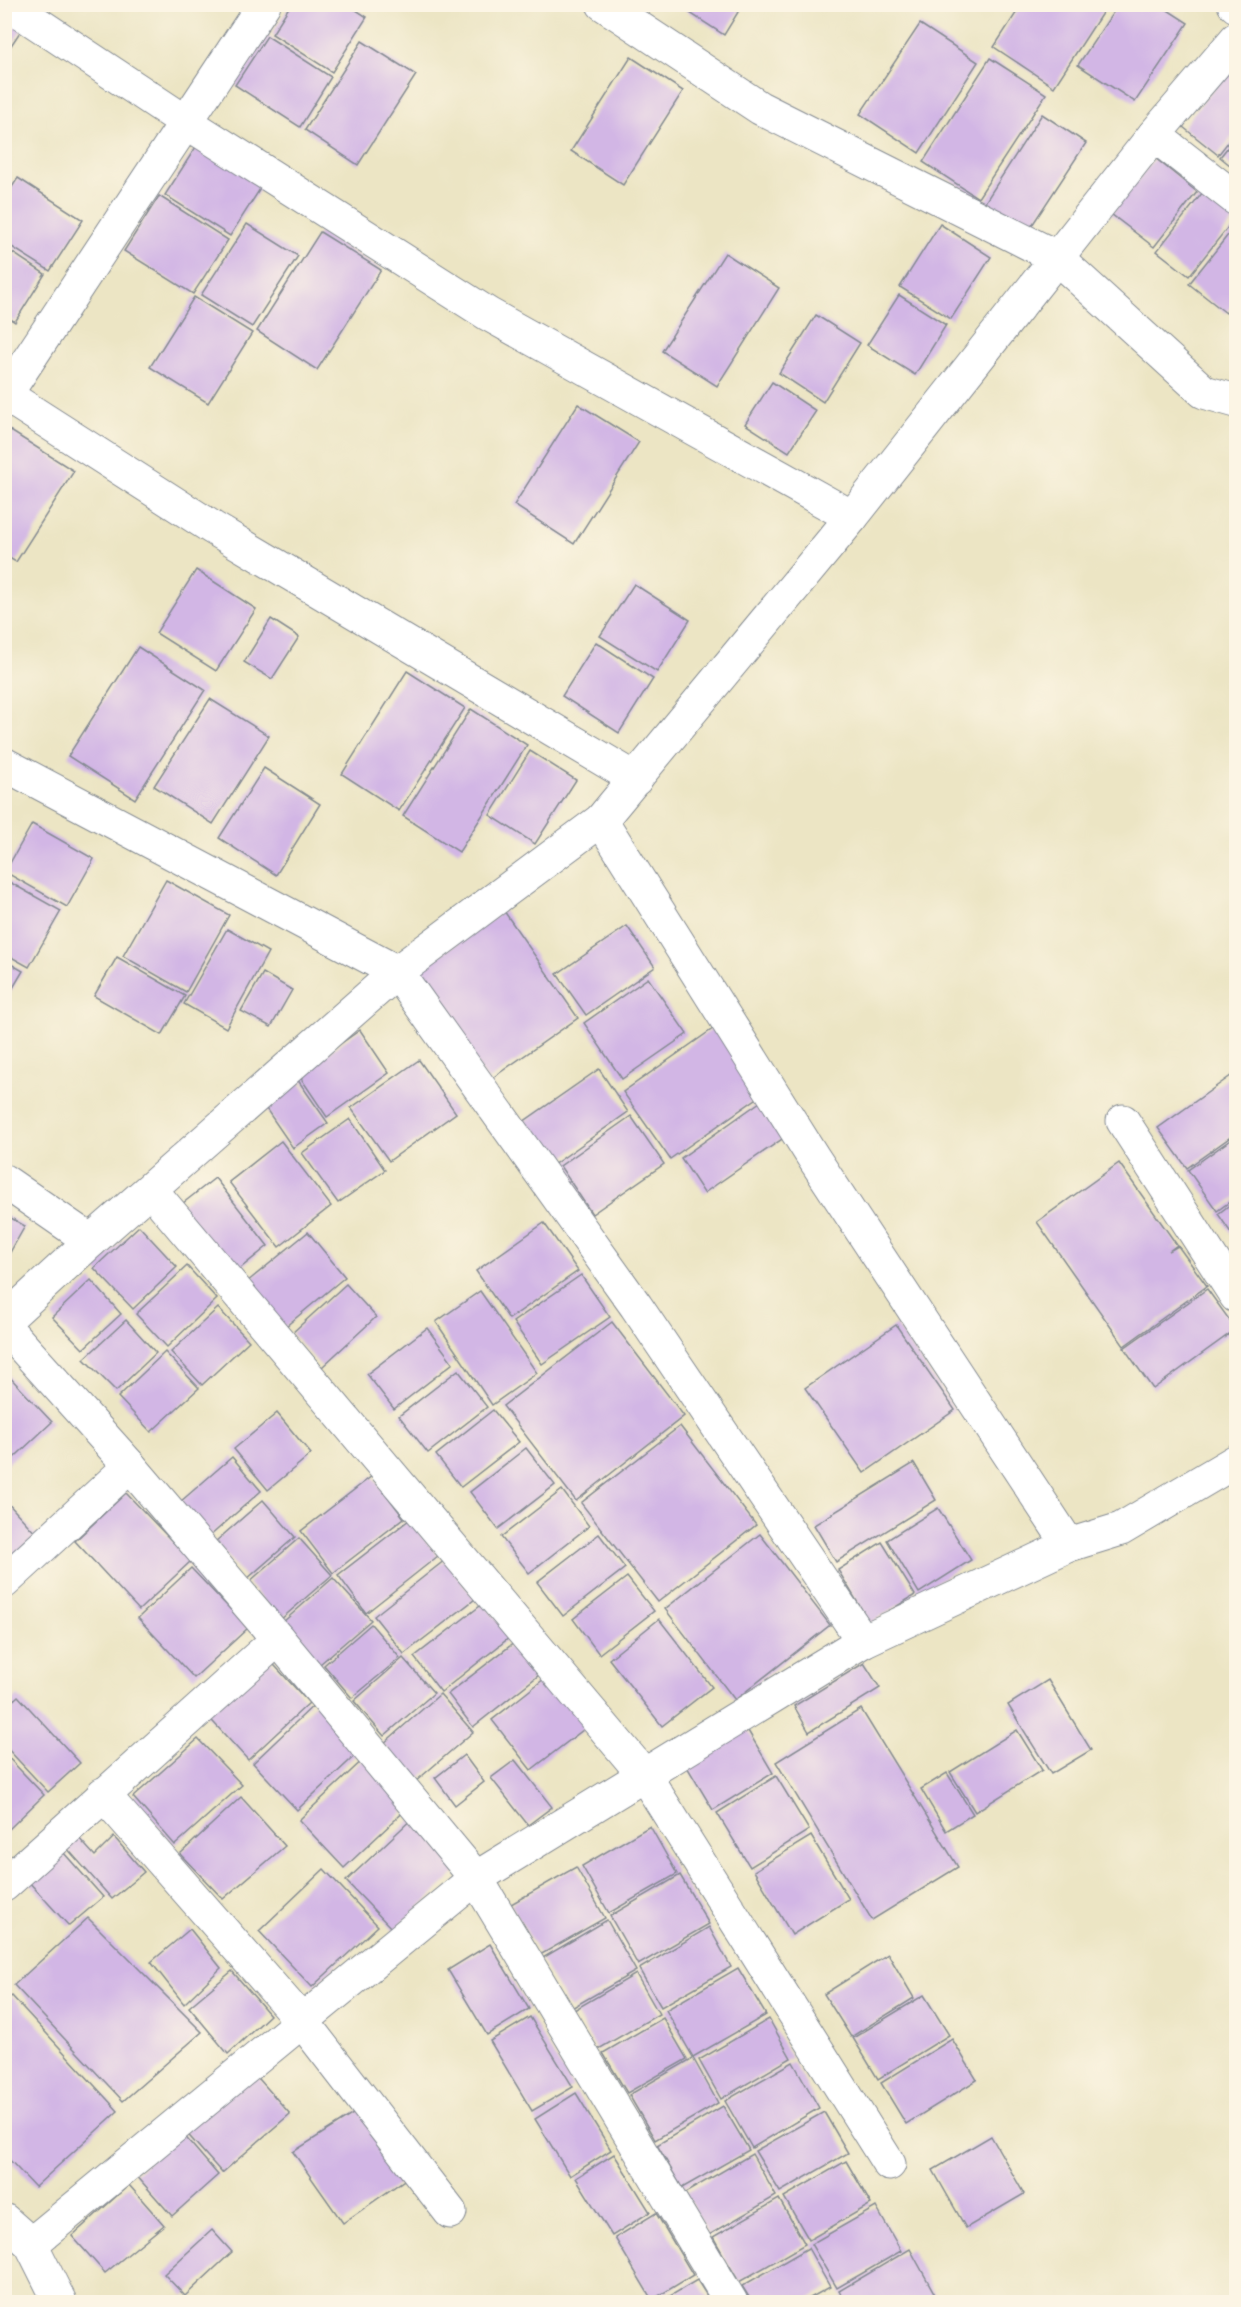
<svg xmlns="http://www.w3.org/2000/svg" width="1241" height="2307" font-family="'Patrick Hand',sans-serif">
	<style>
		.building { fill: #d2b6e5 }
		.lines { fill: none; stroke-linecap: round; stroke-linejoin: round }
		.minor-casing { stroke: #848a91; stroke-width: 35 }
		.minor { stroke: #fff; stroke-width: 33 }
	</style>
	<rect width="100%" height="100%" fill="#fcf5e5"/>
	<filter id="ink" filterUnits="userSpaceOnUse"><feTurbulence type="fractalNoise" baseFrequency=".0167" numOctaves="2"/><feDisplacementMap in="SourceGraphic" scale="12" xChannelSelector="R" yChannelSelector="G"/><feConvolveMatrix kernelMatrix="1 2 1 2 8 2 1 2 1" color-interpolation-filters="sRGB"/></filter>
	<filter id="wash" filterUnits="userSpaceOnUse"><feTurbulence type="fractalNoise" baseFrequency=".008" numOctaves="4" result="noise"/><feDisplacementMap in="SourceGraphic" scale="24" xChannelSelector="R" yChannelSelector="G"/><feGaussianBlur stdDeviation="1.35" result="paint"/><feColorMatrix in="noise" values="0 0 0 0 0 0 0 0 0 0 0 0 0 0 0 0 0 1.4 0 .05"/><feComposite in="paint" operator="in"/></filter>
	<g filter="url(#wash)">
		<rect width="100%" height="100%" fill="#ece5c4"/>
		<g id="blocks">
			<g class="building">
				<polygon points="291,4 347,4 367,17 332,72 272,34"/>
				<polygon points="676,4 743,4 724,35"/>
				<polygon points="1022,4 1108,4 1054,87 994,47"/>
				<polygon points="1118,5 1160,5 1188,23 1135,102 1078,65"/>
				<polygon points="4,18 22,29 4,56"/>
				<polygon points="920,24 978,62 919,153 860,114"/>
				<polygon points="267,36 331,77 300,127 235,85"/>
				<polygon points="362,41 416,75 358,165 305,130"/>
				<polygon points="631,57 683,91 623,185 571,151"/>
				<polygon points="990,58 1046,94 978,198 923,162"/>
				<polygon points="1233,64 1236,67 1236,132 1218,155 1183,127"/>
				<polygon points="1042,114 1086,143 1025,236 982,207"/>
				<polygon points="1236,137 1236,170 1220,157"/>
				<polygon points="201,139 265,181 230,236 165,195"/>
				<polygon points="1155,158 1197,192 1154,247 1111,214"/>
				<polygon points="18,178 83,220 50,271 4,242 4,199"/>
				<polygon points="1203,192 1236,217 1189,276 1157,251"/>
				<polygon points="159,196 228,240 193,294 124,251"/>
				<polygon points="247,224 298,256 252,327 201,295"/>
				<polygon points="940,224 991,257 951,319 900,287"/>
				<polygon points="1236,225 1236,300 1226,313 1189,284"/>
				<polygon points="320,232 381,270 317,370 257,331"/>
				<polygon points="4,247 45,274 15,322 4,315"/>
				<polygon points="725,253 779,288 717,386 662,351"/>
				<polygon points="899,295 946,325 915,375 867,345"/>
				<polygon points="194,297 252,333 208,403 150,367"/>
				<polygon points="816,315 860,343 823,402 779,373"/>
				<polygon points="772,382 816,411 789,452 745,424"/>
				<polygon points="578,404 639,442 574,544 514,505"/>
				<polygon points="6,428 74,471 16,562 4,555"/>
				<polygon points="196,570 256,609 216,671 156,633"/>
				<polygon points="634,584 690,620 657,672 600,636"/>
				<polygon points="271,619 299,637 272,679 244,662"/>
				<polygon points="596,642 653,679 619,733 562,696"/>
				<polygon points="138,647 205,690 135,799 68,756"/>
				<polygon points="407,671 465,708 399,811 342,774"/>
				<polygon points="210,699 269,736 213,824 154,786"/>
				<polygon points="471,709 527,745 459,852 403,816"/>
				<polygon points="530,751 576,780 535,844 490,815"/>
				<polygon points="264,768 320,804 276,875 219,838"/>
				<polygon points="32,824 94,859 67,907 5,872"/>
				<polygon points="4,879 61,911 29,967 4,953"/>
				<polygon points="166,880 229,915 186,992 123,956"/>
				<polygon points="504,911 578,1018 488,1081 414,973"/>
				<polygon points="627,926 655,967 586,1015 557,974"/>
				<polygon points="227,929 268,952 226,1028 184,1004"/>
				<polygon points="117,957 185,996 162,1035 94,996"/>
				<polygon points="4,960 23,971 4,1003"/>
				<polygon points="263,973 292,990 271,1027 241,1011"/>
				<polygon points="648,978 687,1034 622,1079 584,1023"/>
				<polygon points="717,1026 763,1094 670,1159 623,1092"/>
				<polygon points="360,1030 389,1073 327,1117 298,1074"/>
				<polygon points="419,1060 456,1113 389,1161 351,1108"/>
				<polygon points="599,1069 628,1112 553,1165 523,1122"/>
				<polygon points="1235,1073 1236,1075 1236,1133 1187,1168 1158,1128"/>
				<polygon points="295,1076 328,1123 293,1148 260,1100"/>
				<polygon points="760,1102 785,1137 704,1193 681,1158"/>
				<polygon points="631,1116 664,1164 592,1214 560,1166"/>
				<polygon points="350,1119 385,1170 338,1203 302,1153"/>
				<polygon points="1236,1136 1236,1197 1217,1211 1188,1170"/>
				<polygon points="281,1141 331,1206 279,1247 229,1182"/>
				<polygon points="1119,1163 1177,1245 1169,1251 1178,1246 1207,1286 1124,1346 1037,1222"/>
				<polygon points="215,1178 268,1246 232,1275 178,1207"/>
				<polygon points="1236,1200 1236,1240 1218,1214"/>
				<polygon points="4,1214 25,1226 4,1263"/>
				<polygon points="544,1223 578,1271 509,1319 476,1271"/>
				<polygon points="139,1226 177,1267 133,1309 94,1268"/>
				<polygon points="308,1232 345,1277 285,1327 247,1282"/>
				<polygon points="187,1266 217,1299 167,1347 136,1314"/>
				<polygon points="581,1275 610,1317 542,1364 513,1322"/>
				<polygon points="91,1280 121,1314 83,1349 52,1317"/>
				<polygon points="346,1284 376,1317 322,1367 292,1333"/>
				<polygon points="1207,1289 1236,1329 1153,1389 1124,1348"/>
				<polygon points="480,1291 537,1373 492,1405 436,1322"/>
				<polygon points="218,1308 249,1341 202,1385 171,1352"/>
				<polygon points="126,1320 156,1353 116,1391 84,1359"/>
				<polygon points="612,1322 684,1416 576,1501 503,1406"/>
				<polygon points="896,1325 955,1410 864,1473 805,1388"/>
				<polygon points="427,1328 453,1363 394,1409 367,1374"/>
				<polygon points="165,1352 199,1388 151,1432 118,1397"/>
				<polygon points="458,1370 487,1407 428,1453 399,1416"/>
				<polygon points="4,1371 52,1422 4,1467"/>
				<polygon points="493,1410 519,1442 461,1487 436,1455"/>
				<polygon points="277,1413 311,1454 268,1490 234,1449"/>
				<polygon points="680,1426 756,1525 658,1602 581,1503"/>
				<polygon points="526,1448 555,1485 498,1529 470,1492"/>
				<polygon points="232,1457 261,1491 209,1537 180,1502"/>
				<polygon points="914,1463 936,1500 836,1562 814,1525"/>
				<polygon points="372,1476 404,1518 333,1573 301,1531"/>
				<polygon points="562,1490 589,1526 529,1573 501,1537"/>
				<polygon points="126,1493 191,1561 139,1610 75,1541"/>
				<polygon points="4,1499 38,1536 4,1568"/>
				<polygon points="263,1500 295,1537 247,1579 215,1542"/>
				<polygon points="938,1508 971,1560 919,1593 887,1540"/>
				<polygon points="409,1520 438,1556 366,1613 338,1575"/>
				<polygon points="599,1534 625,1568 563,1616 537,1582"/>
				<polygon points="760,1534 830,1625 735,1700 665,1609"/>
				<polygon points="299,1538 332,1575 280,1620 248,1583"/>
				<polygon points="882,1542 915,1595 870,1623 838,1570"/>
				<polygon points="445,1560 475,1599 404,1654 374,1616"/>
				<polygon points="191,1568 248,1628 194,1678 138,1618"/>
				<polygon points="627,1577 654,1611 599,1654 573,1619"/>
				<polygon points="333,1578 371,1620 320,1664 283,1622"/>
				<polygon points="484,1603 510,1637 441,1692 414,1657"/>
				<polygon points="659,1619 712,1687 662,1726 609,1659"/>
				<polygon points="371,1624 400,1658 352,1698 324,1665"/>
				<polygon points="519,1639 544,1671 473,1727 448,1694"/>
				<polygon points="264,1654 309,1703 248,1760 203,1711"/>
				<polygon points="403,1658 434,1693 384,1736 354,1701"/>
				<polygon points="864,1663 880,1688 809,1732 794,1706"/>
				<polygon points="549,1675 588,1726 531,1770 492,1720"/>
				<polygon points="1048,1680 1091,1750 1051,1774 1008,1705"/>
				<polygon points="440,1694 473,1732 415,1782 383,1744"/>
				<polygon points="18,1696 80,1763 48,1792 4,1745 4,1709"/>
				<polygon points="318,1701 362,1749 297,1810 253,1763"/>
				<polygon points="861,1709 958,1867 872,1920 776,1762"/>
				<polygon points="744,1724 773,1773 713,1810 683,1760"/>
				<polygon points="1017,1730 1042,1770 975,1812 950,1772"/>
				<polygon points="198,1739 242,1785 175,1845 133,1797"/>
				<polygon points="4,1753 44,1795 7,1831 4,1828"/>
				<polygon points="368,1755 413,1803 344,1868 299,1820"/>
				<polygon points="464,1755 484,1782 455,1805 435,1778"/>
				<polygon points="515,1760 552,1807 528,1825 491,1778"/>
				<polygon points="947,1773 973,1814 946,1831 921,1789"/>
				<polygon points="776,1776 809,1830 750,1867 717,1813"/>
				<polygon points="241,1797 285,1846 223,1899 180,1854"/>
				<polygon points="417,1814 464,1865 394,1931 346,1881"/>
				<polygon points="650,1826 677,1874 609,1913 582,1866"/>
				<polygon points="77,1836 95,1856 114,1837 144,1872 112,1899 64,1845"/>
				<polygon points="811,1836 849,1899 792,1935 754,1871"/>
				<polygon points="63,1852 103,1897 69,1926 28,1881"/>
				<polygon points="576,1867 605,1918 540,1955 511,1904"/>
				<polygon points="324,1869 378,1926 312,1987 259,1931"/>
				<polygon points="680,1875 709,1924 638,1965 610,1916"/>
				<polygon points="88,1918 202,2032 123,2101 14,1985"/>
				<polygon points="607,1920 636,1971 570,2009 541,1959"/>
				<polygon points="709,1927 731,1967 661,2007 639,1969"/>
				<polygon points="190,1929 221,1968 184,2004 151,1962"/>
				<polygon points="490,1944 529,2009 487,2035 448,1970"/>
				<polygon points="888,1954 914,1998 851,2037 824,1994"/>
				<polygon points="738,1968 766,2015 693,2057 666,2010"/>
				<polygon points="232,1971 270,2015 228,2054 189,2007"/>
				<polygon points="636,1974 659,2014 597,2050 574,2010"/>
				<polygon points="924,1995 949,2035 878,2079 853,2038"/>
				<polygon points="12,1996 118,2111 35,2187 4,2154 4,2002"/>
				<polygon points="530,2017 573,2087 532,2111 490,2041"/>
				<polygon points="663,2018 687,2059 627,2093 603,2053"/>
				<polygon points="769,2019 791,2058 721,2099 699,2060"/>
				<polygon points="952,2039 977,2080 906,2124 881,2083"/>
				<polygon points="693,2058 718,2103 655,2140 629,2095"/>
				<polygon points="793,2062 819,2108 752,2148 725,2101"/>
				<polygon points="252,2071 290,2114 222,2173 184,2130"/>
				<polygon points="576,2093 611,2150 570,2176 535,2119"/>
				<polygon points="367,2105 417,2171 343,2223 293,2152"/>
				<polygon points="723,2106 749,2150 682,2188 657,2145"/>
				<polygon points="824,2112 848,2153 780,2192 755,2151"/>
				<polygon points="182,2133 218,2175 172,2216 135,2174"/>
				<polygon points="991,2136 1024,2194 966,2228 933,2170"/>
				<polygon points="614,2154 650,2212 612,2236 576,2178"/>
				<polygon points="752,2154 776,2196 709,2235 685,2193"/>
				<polygon points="846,2161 871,2204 809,2240 784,2197"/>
				<polygon points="129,2185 164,2225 105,2273 72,2236"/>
				<polygon points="779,2199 805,2244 739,2282 713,2237"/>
				<polygon points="876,2207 901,2251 837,2288 811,2244"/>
				<polygon points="656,2213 693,2275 652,2300 615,2238"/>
				<polygon points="212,2230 232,2252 185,2296 164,2274"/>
				<polygon points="808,2248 830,2287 803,2302 752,2302 742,2286"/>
				<polygon points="910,2249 938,2300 934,2302 845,2302 839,2291"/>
				<polygon points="697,2280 711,2302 660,2302"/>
			</g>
		</g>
	</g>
	<g filter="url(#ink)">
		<use href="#blocks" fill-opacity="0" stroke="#848a91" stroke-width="1.5"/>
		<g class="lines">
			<defs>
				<g id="minor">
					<polyline points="8,4 186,122 488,314 852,517"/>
					<polyline points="603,4 760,108 1056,257 1204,392 1236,401"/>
					<polyline points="1234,4 1236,6"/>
					<polyline points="1154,135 1236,199"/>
					<polyline points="4,394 213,528 636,779"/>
					<polyline points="4,397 264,4"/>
					<polyline points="4,764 397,972 636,1306 863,1641"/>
					<polyline points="601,820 813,1157 1069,1545"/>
					<polyline points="1123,1121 1236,1296"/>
					<polyline points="4,1181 91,1241"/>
					<polyline points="151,1190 645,1776 889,2164"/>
					<polyline points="4,1321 91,1241 397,972 601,820 852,517 1154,135 1236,39"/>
					<polyline points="4,1326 130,1466 278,1639 476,1878 731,2302"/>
					<polyline points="4,1582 130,1466"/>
					<polyline points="103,1794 302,2021 450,2212"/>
					<polyline points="4,1885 278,1639"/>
					<polyline points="4,2220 31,2244 60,2302"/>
					<polyline points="31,2244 476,1878 863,1641 1069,1545 1121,1529 1236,1461"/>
				</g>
			</defs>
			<use href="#minor" class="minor-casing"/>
			<use href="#minor" class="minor"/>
		</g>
	</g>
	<rect width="1241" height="2307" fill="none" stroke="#fcf5e5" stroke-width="24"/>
</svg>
